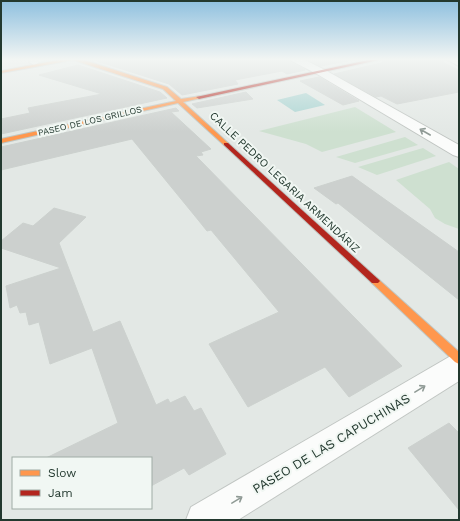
<svg xmlns="http://www.w3.org/2000/svg" width="460" height="521" font-family="'Work Sans',sans-serif">
	<style>
		.green { fill: #cee0d0 }
		.water { fill: #a8d3d1 }
		.building { fill: #ccd0ce; stroke: #ccd1ce }
		.lines { fill: none; stroke-linecap: round; stroke-linejoin: round }
		.street-casing { stroke: #c0c5c2; stroke-width: 2 }
		.slow-casing { stroke: #c0c6c2; stroke-width: 2 }
		.jam-casing { stroke: #c0c6c2; stroke-width: 2 }
		.street { fill: #fbfcfb; fill-rule: evenodd }
		.slow { fill: #ff974d; fill-rule: evenodd }
		.jam { fill: #b3261e; fill-rule: evenodd }
		.oneway { stroke: #8f9a95 }
		.labels { text-anchor: middle; stroke-width: 4; stroke-linejoin: round; paint-order: stroke }
		.far-street-label { font-size: 9px; fill: #23392f; stroke: #f1f7f3 }
		.street-label { font-size: 11px; fill: #23392f; stroke: #f1f7f3 }
		.near-street-label { font-size: 13px; fill: #23392f; stroke: #f1f7f3 }
	</style>
	<rect width="100%" height="100%" fill="#e3e8e5"/>
	<g class="green">
		<polygon points="355,107 396,132 322,152 306,144 259,131"/>
		<polygon points="405,137 418,145 355,163 336,157"/>
		<polygon points="423,148 436,156 377,175 358,167"/>
		<polygon points="449,162 459,169 459,229 445,224 435,218 430,209 396,180"/>
	</g>
	<polygon class="water" points="306,93 325,105 295,112 277,100"/>
	<g class="building">
		<polygon points="103,59 287,59 305,70 287,74 282,71 235,80 238,84 182,95 169,84 97,61"/>
		<polygon points="307,59 355,59 321,66"/>
		<polygon points="387,59 436,59 459,70 459,92 397,104 381,96 376,97 334,74 381,63"/>
		<polygon points="78,65 160,92 167,98 1,134 1,119 30,113 28,108 102,94 39,75"/>
		<polygon points="319,77 359,101 343,105 300,81"/>
		<polygon points="246,92 253,99 197,108 192,104"/>
		<polygon points="176,108 179,111 171,112 211,149 201,152 203,155 196,156 402,366 349,397 325,367 248,407 209,344 279,312 211,230 207,231 199,221 132,139 1,170 1,147"/>
		<polygon points="352,176 459,252 459,300 338,203 336,204 314,188"/>
		<polygon points="54,208 86,217 59,243 93,332 120,321 156,405 168,399 170,403 185,396 194,411 201,408 226,454 189,475 184,468 151,486 151,458 46,458 118,423 92,348 50,364 39,322 29,325 26,312 20,313 17,305 10,308 6,286 61,268 1,248 1,241 23,223 33,226"/>
		<polygon points="449,423 459,433 459,510 408,448"/>
	</g>
	<g class="lines">
		<defs>
			<g id="street">
				<polygon points="31,59 46,59 34,65 29,62"/>
				<polygon points="288,59 303,59 325,70 459,145 459,157 453,155 317,74"/>
				<polygon points="446,59 459,59 459,66"/>
				<polygon points="459,354 459,381 238,520 186,520 191,507 449,357"/>
			</g>
			<g id="slow">
				<polygon points="63,59 81,59 167,87 181,99 201,96 201,98 183,102 229,144 224,145 178,103 1,143 1,139 176,101 163,89 73,60 1,73 1,71"/>
				<polygon points="375,278 378,279 459,352 459,364 455,362 372,283 370,281 372,279"/>
			</g>
			<g id="jam">
				<polygon points="373,59 383,59 199,99 196,97"/>
				<polygon points="224,143 228,143 378,279 380,281 378,283 372,283 224,145"/>
			</g>
		</defs>
		<use href="#street" class="street-casing"/>
		<use href="#slow" class="slow-casing"/>
		<use href="#jam" class="jam-casing"/>
		<use href="#street" class="street"/>
		<use href="#slow" class="slow"/>
		<use href="#jam" class="jam"/>
	</g>
	<defs><path id="oneway-shaft" d="M-6 0H5M1.5-3L5.5 0L1.5 3" fill="none" stroke-width="1.6" stroke-linecap="round" stroke-linejoin="round"/></defs>
	<g class="oneway">
		<use href="#oneway-shaft" transform="translate(425 132) rotate(-150)"/>
		<use href="#oneway-shaft" transform="translate(420 389) rotate(-31)"/>
		<use href="#oneway-shaft" transform="translate(237 500) rotate(-31)"/>
	</g>
	<linearGradient id="sky" x2="0" y2="1"><stop stop-color="#8ec0df"/><stop offset="0.45" stop-color="#f2f5f3"/><stop offset="1" stop-color="#f2f5f3" stop-opacity="0"/></linearGradient>
	<rect width="460" height="132" fill="url(#sky)"/>
	<g class="labels">
		<g class="far-street-label">
			<text transform="translate(90 121) rotate(-13)" y="3">PASEO DE LOS GRILLOS</text>
		</g>
		<g class="street-label">
			<text transform="translate(285 182) rotate(43)" y="4">CALLE PEDRO LEGARIA ARMENDÁRIZ</text>
		</g>
		<g class="near-street-label">
			<text transform="translate(331 443) rotate(-31)" y="5">PASEO DE LAS CAPUCHINAS</text>
		</g>
	</g>
	<rect width="460" height="521" fill="none" stroke="#23392f" stroke-width="4"/>
	<rect x="12" y="457" width="140" height="52" fill="#f1f7f3" stroke="#9faba5"/>
	<rect x="20" y="470" width="20" height="6" fill="#ff974d" stroke="#9faba5"/>
	<text x="48" y="477" font-size="12" fill="#23392f">Slow</text>
	<rect x="20" y="490" width="20" height="6" fill="#b3261e" stroke="#9faba5"/>
	<text x="48" y="497" font-size="12" fill="#23392f">Jam</text>
</svg>
